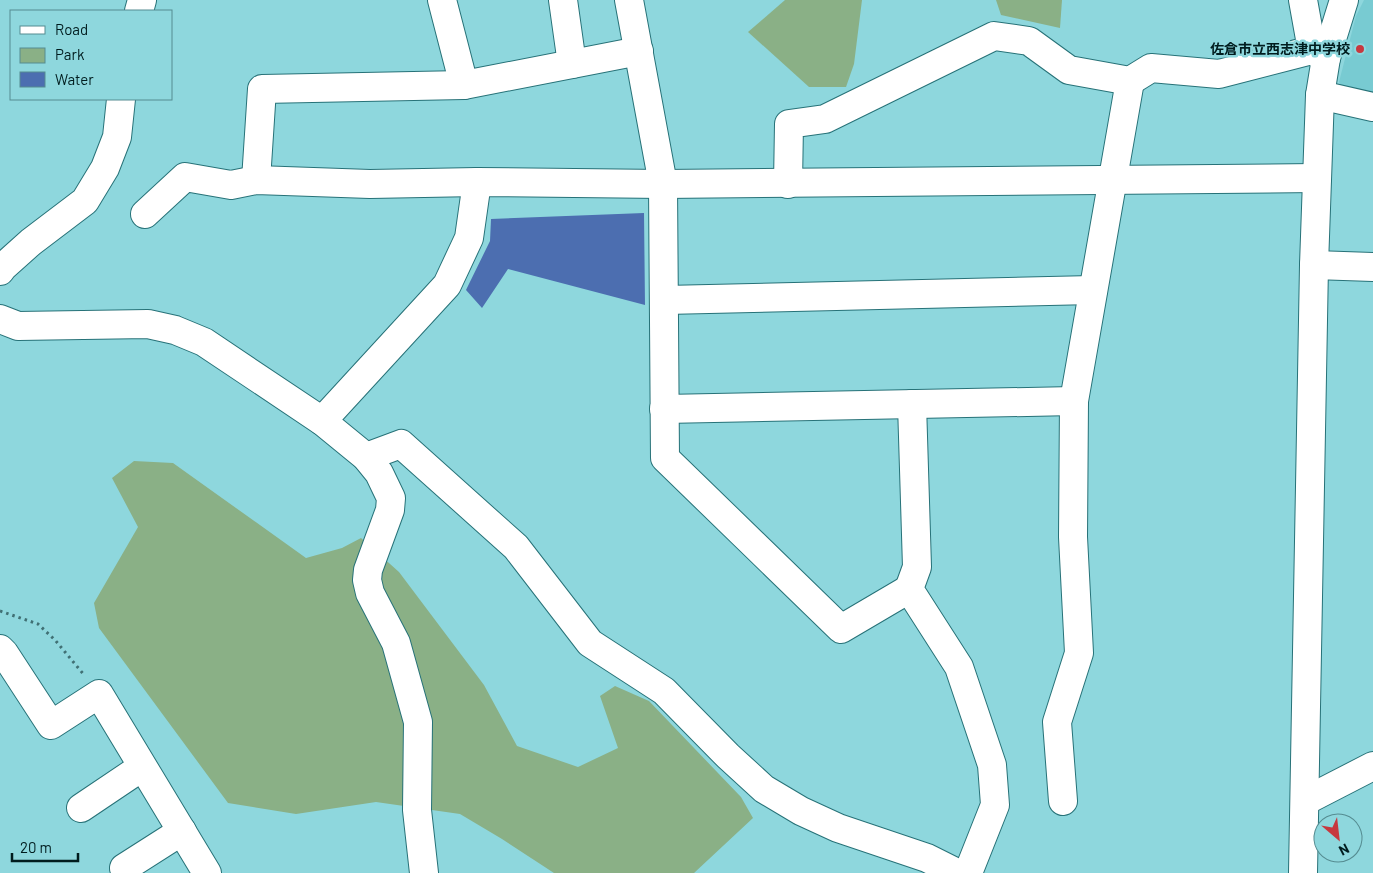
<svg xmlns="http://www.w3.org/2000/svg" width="1373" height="873" font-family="Barlow,'Noto Sans JP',sans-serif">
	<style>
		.built { fill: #78cbd2 }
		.green { fill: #8ab086 }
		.water { fill: #4c6eb0 }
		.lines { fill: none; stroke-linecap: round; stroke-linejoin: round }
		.minor-casing { stroke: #277278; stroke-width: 30 }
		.path { stroke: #407074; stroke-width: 3; stroke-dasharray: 2.5 4; stroke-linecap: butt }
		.minor { stroke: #fff; stroke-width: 28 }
		.poi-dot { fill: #c7383f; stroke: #8ed7dd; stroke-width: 2 }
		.labels { text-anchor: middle; stroke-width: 5; stroke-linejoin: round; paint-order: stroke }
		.poi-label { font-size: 14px; font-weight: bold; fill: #001c1e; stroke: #8ed7dd; text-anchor: end }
	</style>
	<rect width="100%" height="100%" fill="#8ed7dd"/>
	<polygon class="built" points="1364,0 1373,0 1373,96 1342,88 1339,82 1356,16"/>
	<g class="green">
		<polygon points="785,0 862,0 854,64 846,87 809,87 748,32"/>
		<polygon points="996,0 1062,0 1060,28 1001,15"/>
		<polygon points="134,461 173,463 306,558 342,548 361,538 399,572 484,685 517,746 578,767 618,748 600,696 615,686 649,701 741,797 753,818 694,873 554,873 502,839 460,814 376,802 296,814 228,803 99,628 94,603 138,527 112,478"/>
	</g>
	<polygon class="water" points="644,213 645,305 508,269 482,308 466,290 490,241 491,219"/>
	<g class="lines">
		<defs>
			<g id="minor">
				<polyline points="442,0 464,85"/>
				<polyline points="563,0 572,64"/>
				<polyline points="629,0 663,184 665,458 841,629 909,589"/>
				<polyline points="1303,0 1312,50 1326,58"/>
				<polyline points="139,11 142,0"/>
				<polyline points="1320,95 1373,107"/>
				<polyline points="256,180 262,89 464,85 639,51"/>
				<polyline points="788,184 789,124 825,119 994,36 1029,41 1069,70 1130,81 1151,68 1219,74 1312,50"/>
				<polyline points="145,214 185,177 231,185 256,180 370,184 477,182 663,184 1317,178"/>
				<polyline points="1314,265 1373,267"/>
				<polyline points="0,271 3,267 31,242 85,201 105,168 117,137 121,99"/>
				<polyline points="665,300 1093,290"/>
				<polyline points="0,319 18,326 148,324 175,330 204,342 322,421 366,457 379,473 391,498 390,510 368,570 367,580 370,593 396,643 418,722 417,810 424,873"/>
				<polyline points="912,404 917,567 909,589 959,667 992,765 995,805 968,873"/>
				<polyline points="664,409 1074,401"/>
				<polyline points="322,421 447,285 469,238 477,182"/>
				<polyline points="366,457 401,444 516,547 590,643 664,691 728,756 764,789 801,811 838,828 927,858 957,873"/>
				<polyline points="0,649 4,653 51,725 99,694 207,873"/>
				<polyline points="1063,801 1057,722 1079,653 1073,537 1074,401 1130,81"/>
				<polyline points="1305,801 1373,766"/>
				<polyline points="81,808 142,767"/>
				<polyline points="124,868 182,831"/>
				<polyline points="1303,873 1314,265 1320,95 1326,58 1344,0"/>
			</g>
		</defs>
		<use href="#minor" class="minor-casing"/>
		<polyline class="path" points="0,611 38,624 55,640 85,676"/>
		<use href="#minor" class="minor"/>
	</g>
	<circle class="poi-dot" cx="1360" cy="49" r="5"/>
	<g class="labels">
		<g class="poi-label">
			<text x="1350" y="54">佐倉市立西志津中学校</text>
		</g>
	</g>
	<rect x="10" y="10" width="162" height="90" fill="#8ed7dd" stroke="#558c91"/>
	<rect x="20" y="26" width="25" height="8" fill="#ffffff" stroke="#558c91"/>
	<text x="55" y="35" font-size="15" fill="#001c1e">Road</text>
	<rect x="20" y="48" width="25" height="15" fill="#8ab086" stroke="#558c91"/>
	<text x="55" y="60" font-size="15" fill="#001c1e">Park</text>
	<rect x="20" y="72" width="25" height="15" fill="#4c6eb0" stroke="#558c91"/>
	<text x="55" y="85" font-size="15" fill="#001c1e">Water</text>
	<g transform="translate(1338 838) rotate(152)"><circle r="24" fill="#8ed7dd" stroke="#558c91"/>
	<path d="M0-4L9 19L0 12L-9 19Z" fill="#c7383f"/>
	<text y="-8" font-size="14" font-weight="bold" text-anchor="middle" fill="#001c1e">N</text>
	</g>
	<path d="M12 853v8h66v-8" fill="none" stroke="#001c1e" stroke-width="2.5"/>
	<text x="20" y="853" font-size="15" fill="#001c1e" stroke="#8ed7dd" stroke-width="4" paint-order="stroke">20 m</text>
</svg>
